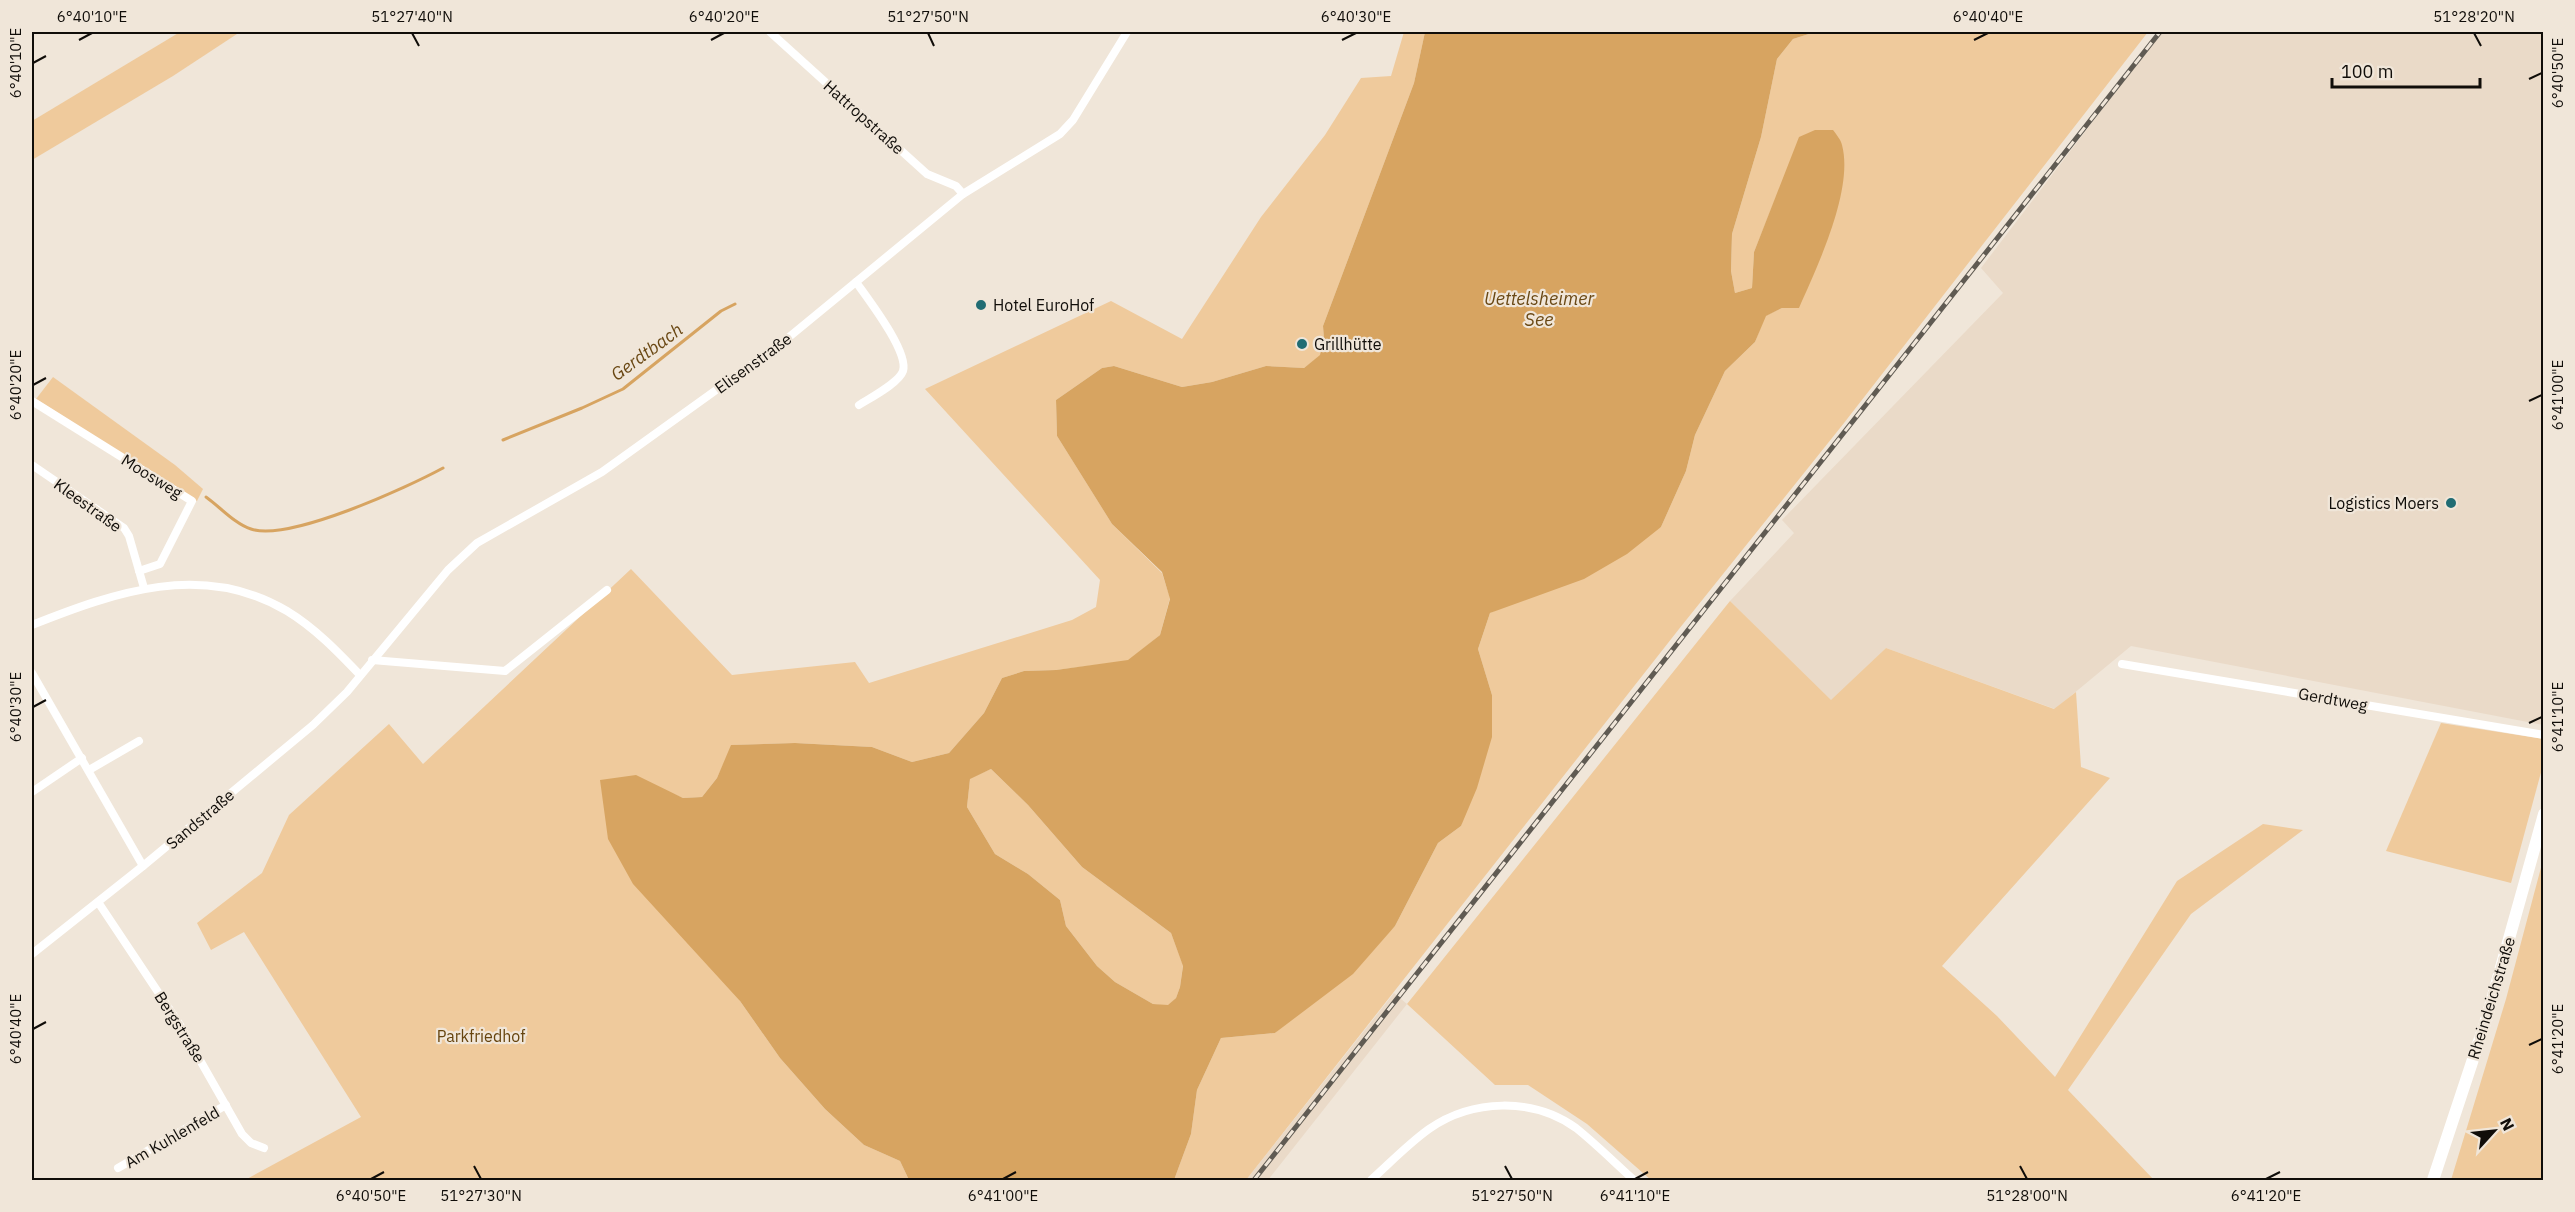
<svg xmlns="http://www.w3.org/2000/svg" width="2575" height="1212" font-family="'IBM Plex Sans',sans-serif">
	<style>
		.built { fill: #eadac8 }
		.green { fill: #efca9c }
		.water { fill: #d7a461; fill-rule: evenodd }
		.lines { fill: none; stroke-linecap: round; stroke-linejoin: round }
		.stream { stroke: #d7a461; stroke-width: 3 }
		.street { stroke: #fff; stroke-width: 8 }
		.secondary { stroke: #fff; stroke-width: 12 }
		.rail-casing { stroke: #605b53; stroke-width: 5 }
		.rail { stroke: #f0e6d9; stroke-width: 3; stroke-dasharray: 9; stroke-linecap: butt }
		.ticks { fill: none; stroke: #100d09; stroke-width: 2 }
		.poi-dot { fill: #216c73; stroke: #f0e6d9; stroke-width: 2 }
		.labels { text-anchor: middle; stroke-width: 4.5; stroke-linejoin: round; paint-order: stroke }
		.street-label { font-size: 16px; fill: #100d09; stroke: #f0e6d9 }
		.poi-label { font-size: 16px; fill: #100d09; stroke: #f0e6d9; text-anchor: start }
		.park-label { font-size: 16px; fill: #66440e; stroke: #f0e6d9 }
		.water-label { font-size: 18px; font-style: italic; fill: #6a4814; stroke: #f0e6d9 }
		.neatline { fill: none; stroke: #100d09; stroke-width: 2 }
		.ticks-label { font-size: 15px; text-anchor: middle; fill: #100d09 }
	</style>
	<rect width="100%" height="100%" fill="#f0e6d9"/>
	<g class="built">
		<polygon points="2161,32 2543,32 2543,725 2131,646 2055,709 1886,648 1831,701 1730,601 1794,533 1782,520 2003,293 1981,268"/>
		<polygon points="1394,993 1407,1004 1268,1180 1246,1180"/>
	</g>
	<g class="green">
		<polygon points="180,32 240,32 173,76 32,160 32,121"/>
		<polygon points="1404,32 1425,32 1414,83 1323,326 1324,339 1321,355 1304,368 1266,366 1212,382 1182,387 1114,366 1102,368 1056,400 1057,436 1112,524 1162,573 1170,598 1160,635 1128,661 1056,670 1024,671 1002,678 984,713 949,753 912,762 872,747 795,743 732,745 717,778 702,797 683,798 664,790 740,1001 780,1058 825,1109 864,1145 900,1161 909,1180 245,1180 361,1117 244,932 211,950 197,923 262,873 289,815 389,724 423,764 631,569 732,675 855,662 869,683 1072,620 1096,607 1100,580 925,389 1111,301 1182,339 1261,217 1325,135 1361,78 1391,76"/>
		<polygon points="1815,32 2148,32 1844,423 1679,629 1246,1180 1174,1180 1191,1134 1197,1090 1221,1038 1275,1033 1395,926 1438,843 1461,826 1492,695 1478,649 1490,613 1661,527 1686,471 1695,435 1725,371 1755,342 1765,316 1782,308 1776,197 1754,252 1752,288 1735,293 1731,271 1732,234 1761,137 1777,59 1793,39"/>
		<polygon points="53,377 175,465 203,489 197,501 36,399"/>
		<polygon points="1730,601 1831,700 1886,648 2054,709 2076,692 2081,767 2110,778 1942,966 1997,1016 2055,1077 2177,881 2263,824 2303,830 2191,914 2068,1090 2154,1180 1651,1180 1587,1124 1528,1085 1495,1085 1407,1004"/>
		<polygon points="2441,723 2543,739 2543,765 2511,883 2386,851"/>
		<polygon points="991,769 1028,805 1082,867 1171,933 1183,965 1180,987 1176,998 1168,1006 1153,1004 1115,982 1097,966 1066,926 1060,900 1028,874 995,854 967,807 970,778"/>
		<polygon points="2543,860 2543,1180 2451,1180 2506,999"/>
	</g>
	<path class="water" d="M1425,32H1815L1793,39L1777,59L1761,137L1732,234L1731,271L1735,293L1752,288L1754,252L1799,137L1815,130H1833C1836,134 1841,140 1842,145C1854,190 1817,267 1799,308H1782L1766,316L1755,342L1725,371L1695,435L1686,471L1661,527L1627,554L1584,579L1490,613L1478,649L1492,695V737L1477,788L1461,826L1438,843L1395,926L1353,974L1275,1033L1221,1038L1197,1090L1191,1134L1174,1180H909L900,1161L864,1145L825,1109L780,1058L740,1001L633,884L608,839L600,780L636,775L683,798L702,797L717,778L731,745L795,743L872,747L912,762L949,753L984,713L1002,678L1024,671L1056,670L1128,660L1160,635L1170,599L1162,572L1112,524L1057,436L1056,400L1102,368L1114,366L1182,387L1212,382L1266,366L1304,368L1320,355L1324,339L1323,326L1414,83ZM991,769L1028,805L1082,867L1171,933L1183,966L1180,987L1176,998L1168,1005L1153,1004L1115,982L1097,966L1066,926L1060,900L1028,874L995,854L967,807L970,779Z"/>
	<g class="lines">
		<g class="stream">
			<polyline points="503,440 582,408 623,389 721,311 735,304"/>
			<path d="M206,497C220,507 235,524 251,529C289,542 408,487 443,468"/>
		</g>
		<g class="street">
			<polyline points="770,32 927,174 956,186 963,194"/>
			<path d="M856,282C868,299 909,352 903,371C899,383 870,398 859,405"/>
			<polyline points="32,401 192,501 160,564 139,571"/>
			<polyline points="32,465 124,528 129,536 144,588"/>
			<path d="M32,625C115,592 203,561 287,611C315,628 338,652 360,675"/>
			<polyline points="372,660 505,671 607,590"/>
			<polyline points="2122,664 2544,735"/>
			<polyline points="32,673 143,866"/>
			<polyline points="89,770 139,741"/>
			<polyline points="32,792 82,758"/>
			<polyline points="98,902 180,1025 242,1134 251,1143 264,1148"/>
			<polyline points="32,954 143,866 313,725 347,692 448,570 477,543 602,472 783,342 963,194 1060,134 1073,120 1127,32"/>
			<polyline points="118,1168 226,1105"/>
			<path d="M1371,1180C1390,1163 1408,1144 1429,1129C1472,1099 1533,1097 1576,1128C1596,1144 1615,1163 1634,1180"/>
		</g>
		<polyline class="secondary" points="2433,1180 2487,1017 2544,814"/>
		<defs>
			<polyline id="rail" points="1254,1180 2160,32"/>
		</defs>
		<use href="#rail" class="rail-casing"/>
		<use href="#rail" class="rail"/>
	</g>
	<path class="ticks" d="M412,33L419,46M928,33L934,46M2474,33L2481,46M79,40L92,33M711,40L724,33M1342,40L1356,33M1974,40L1988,33M33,63L46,56M2529,79L2542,73M33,385L46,378M2529,401L2542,395M33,707L46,700M2529,723L2542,717M33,1029L46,1022M2529,1045L2542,1039M474,1166L481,1179M1505,1166L1512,1179M2020,1166L2027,1179M371,1179L384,1172M1003,1179L1016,1172M1635,1179L1648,1172M2266,1179L2280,1172"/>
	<g class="poi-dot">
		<circle cx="981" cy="305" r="6"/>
		<circle cx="1302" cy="344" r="6"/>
		<circle cx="2451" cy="503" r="6"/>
	</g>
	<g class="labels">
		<g class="street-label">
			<text transform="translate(864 117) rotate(42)" y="6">Hattropstraße</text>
			<text transform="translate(753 363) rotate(-36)" y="6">Elisenstraße</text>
			<text transform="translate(152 476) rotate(32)" y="6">Moosweg</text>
			<text transform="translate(88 505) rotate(36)" y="6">Kleestraße</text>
			<text transform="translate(2333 699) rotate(10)" y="6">Gerdtweg</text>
			<text transform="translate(200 819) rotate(-40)" y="6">Sandstraße</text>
			<text transform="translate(2491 998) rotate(-73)" y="6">Rheindeichstraße</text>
			<text transform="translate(180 1027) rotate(58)" y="6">Bergstraße</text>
			<text transform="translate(172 1137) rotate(-30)" y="6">Am Kuhlenfeld</text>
		</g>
		<g class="poi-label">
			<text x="993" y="311">Hotel EuroHof</text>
			<text x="1314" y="350">Grillhütte</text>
			<text x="2439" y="509" text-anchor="end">Logistics Moers</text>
		</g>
		<g class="park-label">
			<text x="481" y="1042">Parkfriedhof</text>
		</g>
		<g class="water-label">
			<text x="1539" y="305">Uettelsheimer<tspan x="1539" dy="21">See</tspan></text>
			<text transform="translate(647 352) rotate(-36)" y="6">Gerdtbach</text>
		</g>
	</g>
	<rect width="2575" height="1212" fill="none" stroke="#f0e6d9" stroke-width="66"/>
	<g transform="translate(2494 1131) rotate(63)" stroke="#f0e6d9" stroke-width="4.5" paint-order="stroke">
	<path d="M0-4.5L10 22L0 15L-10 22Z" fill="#100d09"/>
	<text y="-9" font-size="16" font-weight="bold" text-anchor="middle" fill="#100d09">N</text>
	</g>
	<path d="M2332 78v9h148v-9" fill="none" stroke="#100d09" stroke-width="3"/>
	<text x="2341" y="78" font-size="18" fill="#100d09" stroke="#f0e6d9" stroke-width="4.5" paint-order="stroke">100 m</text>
	<rect x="33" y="33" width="2509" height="1146" class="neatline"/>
	<g class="ticks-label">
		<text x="92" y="22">6°40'10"E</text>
		<text x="412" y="22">51°27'40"N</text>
		<text x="724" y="22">6°40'20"E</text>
		<text x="928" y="22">51°27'50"N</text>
		<text x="1356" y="22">6°40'30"E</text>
		<text x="1988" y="22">6°40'40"E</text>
		<text x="2474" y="22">51°28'20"N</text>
		<text transform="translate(16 63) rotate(-90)" y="5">6°40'10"E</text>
		<text transform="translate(2558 73) rotate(-90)" y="5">6°40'50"E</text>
		<text transform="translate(16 385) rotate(-90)" y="5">6°40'20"E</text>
		<text transform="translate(2558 395) rotate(-90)" y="5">6°41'00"E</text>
		<text transform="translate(16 707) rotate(-90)" y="5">6°40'30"E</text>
		<text transform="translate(2558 717) rotate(-90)" y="5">6°41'10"E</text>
		<text transform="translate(16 1029) rotate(-90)" y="5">6°40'40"E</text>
		<text transform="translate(2558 1039) rotate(-90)" y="5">6°41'20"E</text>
		<text x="371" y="1201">6°40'50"E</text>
		<text x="481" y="1201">51°27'30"N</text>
		<text x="1003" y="1201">6°41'00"E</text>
		<text x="1512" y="1201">51°27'50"N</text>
		<text x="1635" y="1201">6°41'10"E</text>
		<text x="2027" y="1201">51°28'00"N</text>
		<text x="2266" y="1201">6°41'20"E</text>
	</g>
</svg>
